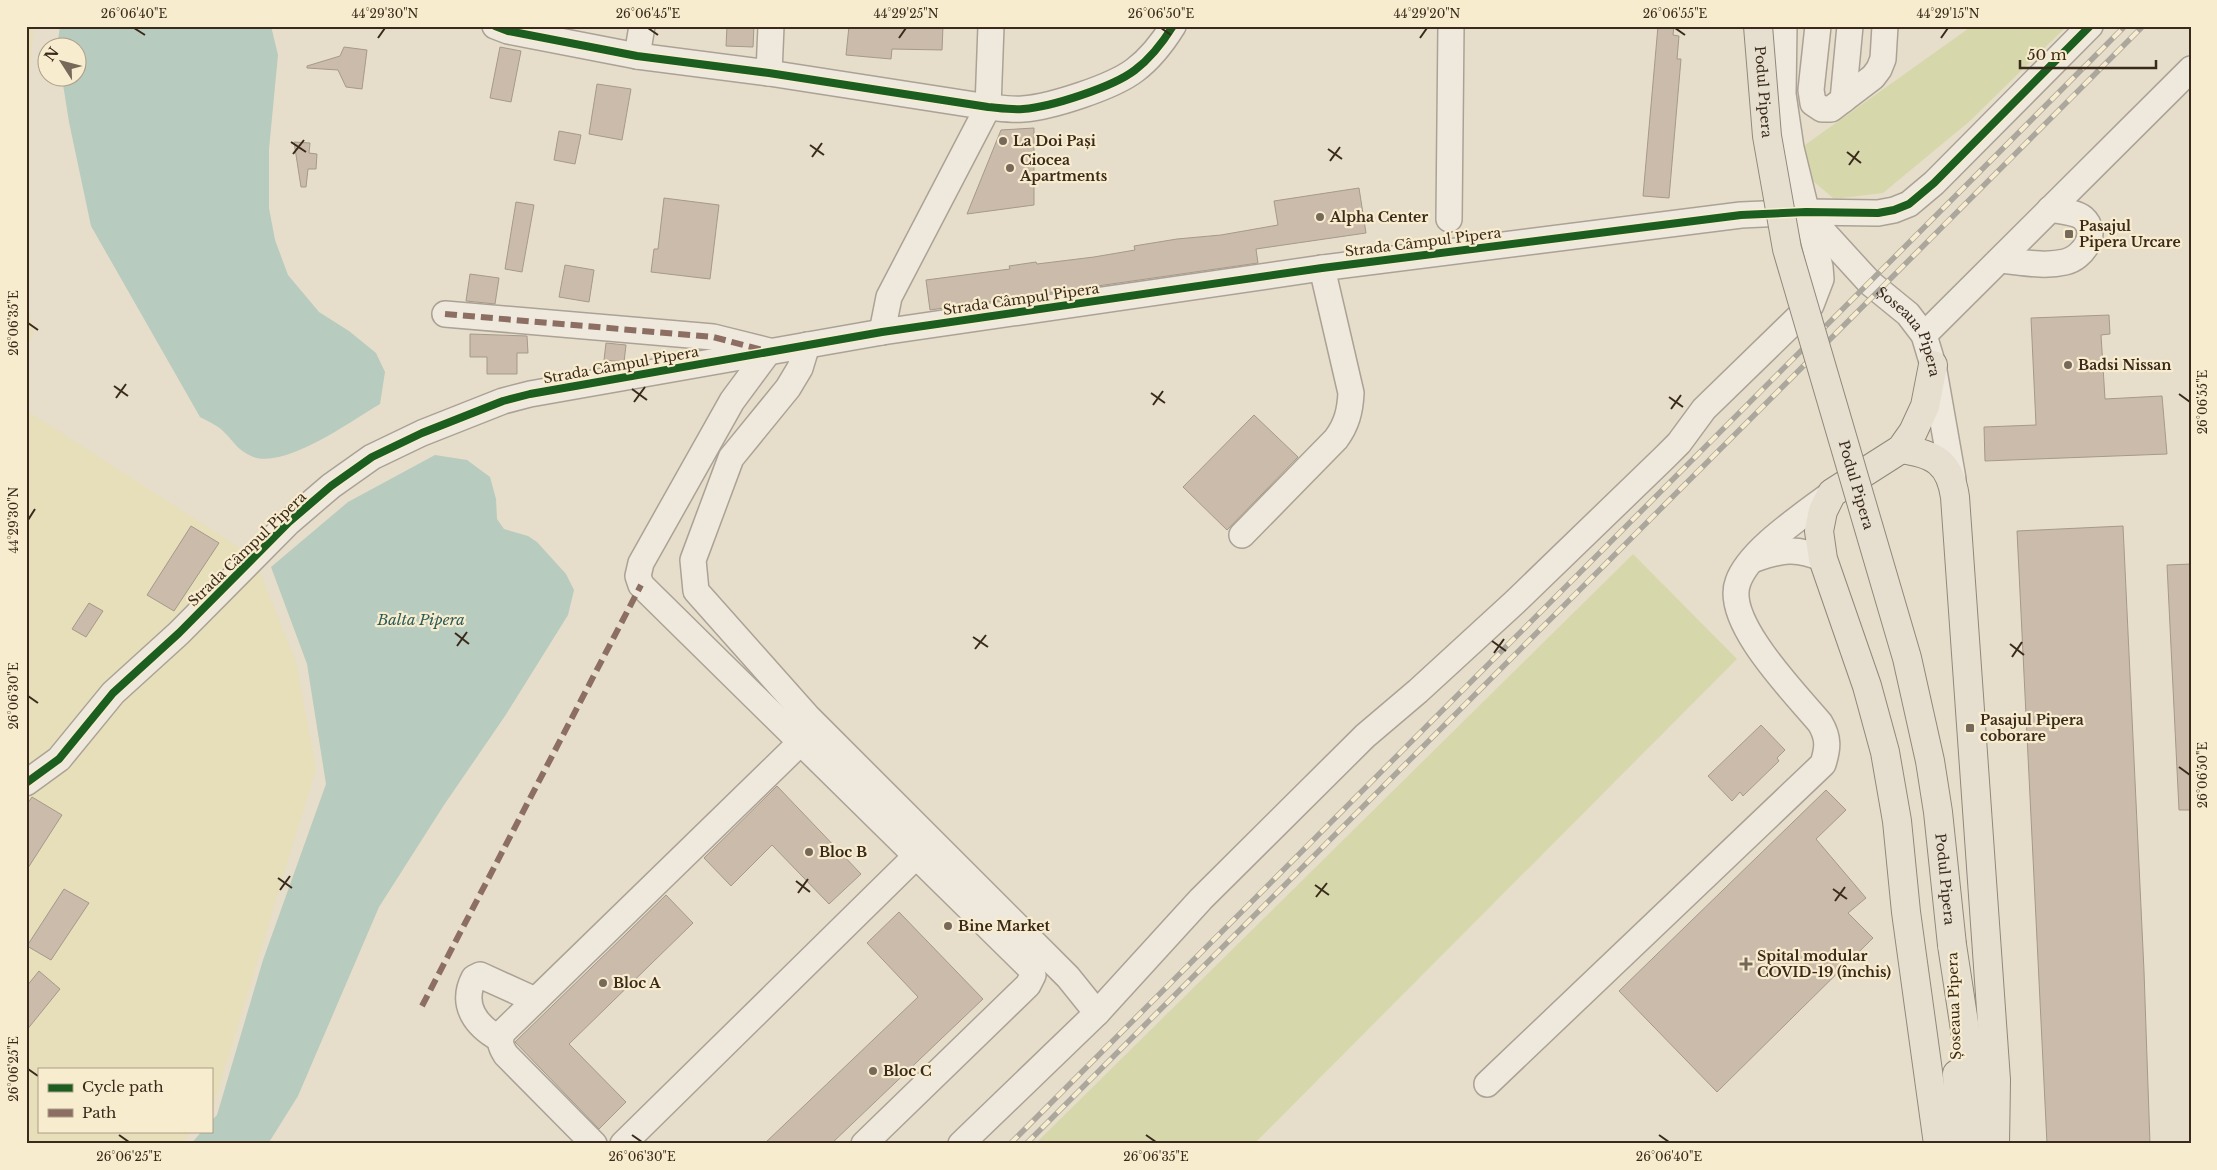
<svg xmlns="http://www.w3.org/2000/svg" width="2217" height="1170" font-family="'Libre Baskerville',serif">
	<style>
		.farmland { fill: #e7deba }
		.green { fill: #d7d7ac }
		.water { fill: #b7cbbe }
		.building { fill: #cabbab; stroke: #a6998a }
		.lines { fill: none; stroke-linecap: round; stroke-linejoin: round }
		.minor-casing { stroke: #aba295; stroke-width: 28 }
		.major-casing { stroke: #90887b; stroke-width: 30 }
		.minor { stroke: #eee8dd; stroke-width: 25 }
		.major { stroke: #e6dece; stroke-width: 28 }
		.rail-casing { stroke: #aca79d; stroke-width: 5.5 }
		.rail { stroke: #f8eccf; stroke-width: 4; stroke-dasharray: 11; stroke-linecap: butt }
		.major-bridge-casing { stroke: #90887b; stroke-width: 30; stroke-linecap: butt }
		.major-bridge { stroke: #e6dece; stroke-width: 28 }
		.quiet { stroke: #8d6e63; stroke-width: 6; stroke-dasharray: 12 6; stroke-linecap: butt }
		.cycleway-casing { stroke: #f8eccf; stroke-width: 11 }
		.cycleway { stroke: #1b5e20; stroke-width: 8 }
		.ticks { fill: none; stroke: #3a2a1b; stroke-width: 2 }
		.poi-dot { fill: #766959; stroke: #f8eccf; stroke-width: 2 }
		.labels { text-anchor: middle; stroke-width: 4.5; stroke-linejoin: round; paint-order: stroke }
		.street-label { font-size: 14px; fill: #3a2a1b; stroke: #f8eccf }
		.poi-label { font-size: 14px; font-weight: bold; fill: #3a2a1b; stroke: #f8eccf; text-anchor: start }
		.water-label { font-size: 15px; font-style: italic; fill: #295c58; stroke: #f8eccf }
		.neatline { fill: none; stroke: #3a2a1b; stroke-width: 2 }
		.ticks-label { font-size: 12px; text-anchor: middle; fill: #3a2a1b }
	</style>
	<rect width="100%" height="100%" fill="#e6decb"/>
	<g class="farmland">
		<polygon points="26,26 34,26 26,114"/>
		<polygon points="26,295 34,335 26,345"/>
		<polygon points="26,410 254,557 296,662 316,769 213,1107 211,1110 211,1069 39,1069 39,1131 192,1131 181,1144 26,1144"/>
	</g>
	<g class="green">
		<polygon points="1972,26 2067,26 1970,121 1883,193 1834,199 1813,181 1802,147"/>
		<polygon points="1633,554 1737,659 1254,1144 1035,1144"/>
	</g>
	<g class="water">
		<path d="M60,26H271L278,55L269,149V208L275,240L288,275L319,312L349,331L376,353L385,372L380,404C351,421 283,471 251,456C236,449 234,441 223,431C217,425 207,421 200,417L91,226L69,122L62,78H78V48L57,47Z"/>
		<polygon points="435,455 467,460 490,477 496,499 497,519 504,529 528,536 537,542 566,574 574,590 568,615 505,716 444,805 379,907 298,1096 268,1144 191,1144 202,1131 211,1131 211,1121 217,1115 263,960 326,784 307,664 271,567 348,502"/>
	</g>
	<g class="building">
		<polygon points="727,26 754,26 753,47 726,46"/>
		<polygon points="849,26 943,26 942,50 892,49 891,59 846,55"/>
		<polygon points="1658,26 1674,26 1673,35 1679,36 1677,59 1681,59 1669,198 1643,196"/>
		<polygon points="344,47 367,50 362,89 346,87 338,70 307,68 307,66 340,56"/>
		<polygon points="500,47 521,51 511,102 490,98"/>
		<polygon points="597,84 631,89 622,140 589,134"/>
		<polygon points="1034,128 1034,205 967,214 1001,130"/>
		<polygon points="559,131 581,135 575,164 554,160"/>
		<polygon points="294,142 310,143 309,153 317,154 316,169 308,169 306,187 301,187"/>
		<polygon points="1359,188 1366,233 1256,249 1258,263 930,310 926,280 1010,269 1009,266 1036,262 1037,264 1094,257 1135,250 1134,246 1177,239 1221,235 1278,225 1274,201"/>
		<polygon points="664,198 719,205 710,279 651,272 654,249 658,249"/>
		<polygon points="516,202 534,205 522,272 505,269"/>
		<polygon points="565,265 594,270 589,302 559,297"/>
		<polygon points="470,274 499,278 495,304 466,301"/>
		<polygon points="2109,315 2110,334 2101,335 2105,399 2162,396 2167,454 1985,461 1984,427 2036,425 2031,318"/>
		<polygon points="470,334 527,336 528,353 517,353 517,374 487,374 487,357 470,357"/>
		<polygon points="606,343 626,345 624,362 604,360"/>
		<polygon points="1254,415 1298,457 1227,530 1183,487"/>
		<polygon points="191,526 219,543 174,611 147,595"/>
		<polygon points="2123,526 2144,971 2150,1144 2047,1144 2017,531"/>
		<polygon points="2191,564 2191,810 2179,810 2167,565"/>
		<polygon points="89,603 103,611 86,637 72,629"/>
		<polygon points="1761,725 1785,750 1777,758 1779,761 1743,796 1740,792 1732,801 1708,776"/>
		<polygon points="777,786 861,874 829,904 772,845 731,886 704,858"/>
		<polygon points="1826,790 1846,810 1816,839 1866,898 1848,913 1873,938 1717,1092 1619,991"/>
		<polygon points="32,797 62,815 26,871 26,806"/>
		<polygon points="64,889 89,903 51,960 27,946"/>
		<polygon points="666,895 693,923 569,1044 626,1102 599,1129 515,1042"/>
		<polygon points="899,912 983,999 831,1144 764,1144 918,997 867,943"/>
		<polygon points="39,971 60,989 26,1031 26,987"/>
	</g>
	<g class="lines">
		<defs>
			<g id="minor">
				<path d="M495,26L508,31L637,56L769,73L988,107C999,108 1011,110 1023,109C1051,107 1113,87 1135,70C1151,58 1163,42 1173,26"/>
				<polyline points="1818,26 1811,90 1813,103 1822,109 1831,109 1873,77 1879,69 1883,59 1885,26"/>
				<polyline points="637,56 642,26"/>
				<polyline points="769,73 771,26"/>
				<polyline points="1843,100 1850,26"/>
				<path id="s1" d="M1807,214L1870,283L1908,314L1924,335L1933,365L1953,479"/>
				<polyline points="1449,219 1451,26"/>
				<path d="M2000,260C2021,262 2044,267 2065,262C2083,258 2100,233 2083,218C2076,212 2059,211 2050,209"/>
				<polyline points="445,314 713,337 769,351 732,401 641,563 638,576 641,585 1029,967 1033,975 1028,985 864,1144"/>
				<polyline points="882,332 889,297 988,107 991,26"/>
				<polyline points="1924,335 2191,69"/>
				<polyline points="807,345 800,368 788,388 731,458 693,560 696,591 808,717 1068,977 1097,1013"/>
				<path d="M1242,535L1336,439C1347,424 1350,411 1351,393L1322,268"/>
				<path d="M1755,559C1781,550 1797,547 1823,559"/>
				<polyline points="26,783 59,759 113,693 179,633 289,522 331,486 372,457 422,433 503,401 530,394 882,332 1322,268 1741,215 1806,212 1878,213 1894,210 1909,204 1934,183 2090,26"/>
				<path d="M500,1039C476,1026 460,1005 474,978L480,975L535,1000"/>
				<path d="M1487,1084L1823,764C1828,748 1829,738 1820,723C1796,694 1723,621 1738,582C1749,550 1805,514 1832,493"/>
				<path d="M594,1144L506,1055C500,1046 499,1041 503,1032L801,742"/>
				<polyline points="623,1144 915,857"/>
				<polyline points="961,1144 1097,1013 1201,899 1365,736 1418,691 1515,602 1665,457 1679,443 1704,409 1811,305 1821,279 1820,267 1791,148 1783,94 1784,26"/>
			</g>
			<g id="major">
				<polyline points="1933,365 1925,406 1913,432 1901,449 1832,493 1823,511 1819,531 1823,559 1867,686 1885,752 1897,821 1906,912 1938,1144"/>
				<path d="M1901,449C1934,454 1950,462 1955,497L1996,1080L1995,1144"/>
				<polyline points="1952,945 1982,1140"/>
				<polyline points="1957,1074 1960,1144"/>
			</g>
		</defs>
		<use href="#minor" class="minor-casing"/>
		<use href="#major" class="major-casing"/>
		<use href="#minor" class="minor"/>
		<use href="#major" class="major"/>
		<defs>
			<g id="rail">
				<polyline points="1010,1144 2125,26"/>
				<polyline points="1026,1144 2143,26"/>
			</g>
		</defs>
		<use href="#rail" class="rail-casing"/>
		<use href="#rail" class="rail"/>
		<defs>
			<g id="major-bridge">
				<path id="s2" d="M1758,26L1767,136L1787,249L1907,658L1930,761L1938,812L1952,945"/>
			</g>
		</defs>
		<use href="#major-bridge" class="major-bridge-casing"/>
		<use href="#major-bridge" class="major-bridge"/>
		<g class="quiet">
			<polyline points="445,314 713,337 763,350"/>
			<polyline points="422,1006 641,585"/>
		</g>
		<defs>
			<g id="cycleway">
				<path d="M495,26L508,31L637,56L769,73L988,107C999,108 1011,110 1023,109C1051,107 1113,87 1135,70C1151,58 1163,42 1173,26"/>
				<polyline points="26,783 59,759 113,693 179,633 289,522 331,486 372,457 422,433 503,401 530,394 882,332 1322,268 1741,215 1806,212 1878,213 1894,210 1909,204 1934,183 2090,26"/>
			</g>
		</defs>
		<use href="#cycleway" class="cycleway-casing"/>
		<use href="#cycleway" class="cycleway"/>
	</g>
	<path class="ticks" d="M134,28L145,35M648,28L658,35M1161,28L1171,35M1675,28L1685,35M378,38L385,28M899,38L906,28M1420,38L1427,28M1941,38L1948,28M291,142L306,152M810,145L824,155M1328,149L1342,159M1847,152L1861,163M293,154L304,140M812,157L822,143M1330,161L1340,147M1849,165L1859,151M28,323L38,330M114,386L128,396M632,389L647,400M1151,393L1165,403M2179,394L2190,402M1669,397L1683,407M116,398L126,384M634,402L645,387M1153,405L1163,391M1671,409L1681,395M28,520L35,509M455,633L469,644M973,637L988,647M1492,641L1506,651M2010,644L2024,655M457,646L467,632M975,649L986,635M1494,653L1504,639M2012,657L2022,642M28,696L38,703M2179,767L2190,775M278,878L292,888M796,881L810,892M1315,885L1329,895M1833,889L1847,899M280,890L290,876M798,893L808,879M1316,897L1327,883M1835,901L1845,887M28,1069L38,1076M119,1135L129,1142M632,1135L642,1142M1146,1135L1156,1142M1659,1135L1669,1142"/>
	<g class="poi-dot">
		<circle cx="1003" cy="141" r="5"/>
		<circle cx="1010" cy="168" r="5"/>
		<circle cx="1320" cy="217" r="5"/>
		<rect x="2064" y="229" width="10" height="10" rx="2.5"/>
		<circle cx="2068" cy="365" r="5"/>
		<rect x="1965" y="723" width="10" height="10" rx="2.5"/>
		<circle cx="809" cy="852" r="5"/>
		<circle cx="948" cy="926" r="5"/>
		<path d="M1743.5 956.5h5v5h5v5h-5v5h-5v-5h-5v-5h5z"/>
		<circle cx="603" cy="983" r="5"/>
		<circle cx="873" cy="1071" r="5"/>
	</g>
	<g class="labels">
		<g class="street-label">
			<text dy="5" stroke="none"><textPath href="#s2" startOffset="66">Podul Pipera</textPath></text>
			<text transform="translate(1423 242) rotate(-7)" y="5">Strada Câmpul Pipera</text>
			<text transform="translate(1021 299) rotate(-8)" y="5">Strada Câmpul Pipera</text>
			<text dy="5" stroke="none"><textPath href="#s1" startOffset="158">Șoseaua Pipera</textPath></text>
			<text transform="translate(621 365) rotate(-10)" y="5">Strada Câmpul Pipera</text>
			<text dy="5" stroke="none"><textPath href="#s2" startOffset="471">Podul Pipera</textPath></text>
			<text transform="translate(247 549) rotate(-44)" y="5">Strada Câmpul Pipera</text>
			<text dy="5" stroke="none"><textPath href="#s2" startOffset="876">Podul Pipera</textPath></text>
			<text transform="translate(1954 1006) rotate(-92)" y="5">Șoseaua Pipera</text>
		</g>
		<g class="poi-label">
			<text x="1013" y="146">La Doi Pași</text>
			<text x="1020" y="165">Ciocea<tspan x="1020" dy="16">Apartments</tspan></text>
			<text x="1330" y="222">Alpha Center</text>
			<text x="2079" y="231">Pasajul<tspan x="2079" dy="16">Pipera Urcare</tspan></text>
			<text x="2078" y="370">Badsi Nissan</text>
			<text x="1980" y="725">Pasajul Pipera<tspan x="1980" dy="16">coborare</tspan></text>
			<text x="819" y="857">Bloc B</text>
			<text x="958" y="931">Bine Market</text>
			<text x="1757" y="961">Spital modular<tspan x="1757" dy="16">COVID-19 (închis)</tspan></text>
			<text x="613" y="988">Bloc A</text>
			<text x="883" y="1076">Bloc C</text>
		</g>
		<g class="water-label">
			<text x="421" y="625">Balta Pipera</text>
		</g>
	</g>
	<rect width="2217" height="1170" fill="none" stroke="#f8eccf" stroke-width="55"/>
	<rect x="38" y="1068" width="175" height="65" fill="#f8eccf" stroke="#ac9e87"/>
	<rect x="48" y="1084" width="25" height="8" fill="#1b5e20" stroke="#ac9e87"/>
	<text x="82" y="1092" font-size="15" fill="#3a2a1b">Cycle path</text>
	<rect x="48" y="1109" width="25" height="8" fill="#8d6e63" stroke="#ac9e87"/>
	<text x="82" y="1118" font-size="15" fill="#3a2a1b">Path</text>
	<g transform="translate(62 62) rotate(306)"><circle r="24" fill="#f8eccf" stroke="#ac9e87"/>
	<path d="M0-4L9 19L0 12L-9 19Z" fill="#766959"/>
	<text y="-8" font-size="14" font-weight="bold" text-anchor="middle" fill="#3a2a1b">N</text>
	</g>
	<path d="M2020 60v8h136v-8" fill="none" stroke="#3a2a1b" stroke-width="2.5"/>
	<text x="2027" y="60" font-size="15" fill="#3a2a1b" stroke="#f8eccf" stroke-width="4" paint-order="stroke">50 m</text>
	<rect x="28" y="28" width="2162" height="1114" class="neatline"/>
	<g class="ticks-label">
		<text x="134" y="18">26°06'40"E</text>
		<text x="385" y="18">44°29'30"N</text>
		<text x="648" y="18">26°06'45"E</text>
		<text x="906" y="18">44°29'25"N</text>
		<text x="1161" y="18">26°06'50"E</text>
		<text x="1427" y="18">44°29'20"N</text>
		<text x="1675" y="18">26°06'55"E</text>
		<text x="1948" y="18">44°29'15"N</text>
		<text transform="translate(14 323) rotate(-90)" y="4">26°06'35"E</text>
		<text transform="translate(2203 402) rotate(-90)" y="4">26°06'55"E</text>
		<text transform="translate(14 520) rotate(-90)" y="4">44°29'30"N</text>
		<text transform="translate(14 696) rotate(-90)" y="4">26°06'30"E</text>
		<text transform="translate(2203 775) rotate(-90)" y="4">26°06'50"E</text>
		<text transform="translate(14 1069) rotate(-90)" y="4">26°06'25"E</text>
		<text x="129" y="1161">26°06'25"E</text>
		<text x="642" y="1161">26°06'30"E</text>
		<text x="1156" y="1161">26°06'35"E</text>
		<text x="1669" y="1161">26°06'40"E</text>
	</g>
</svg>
